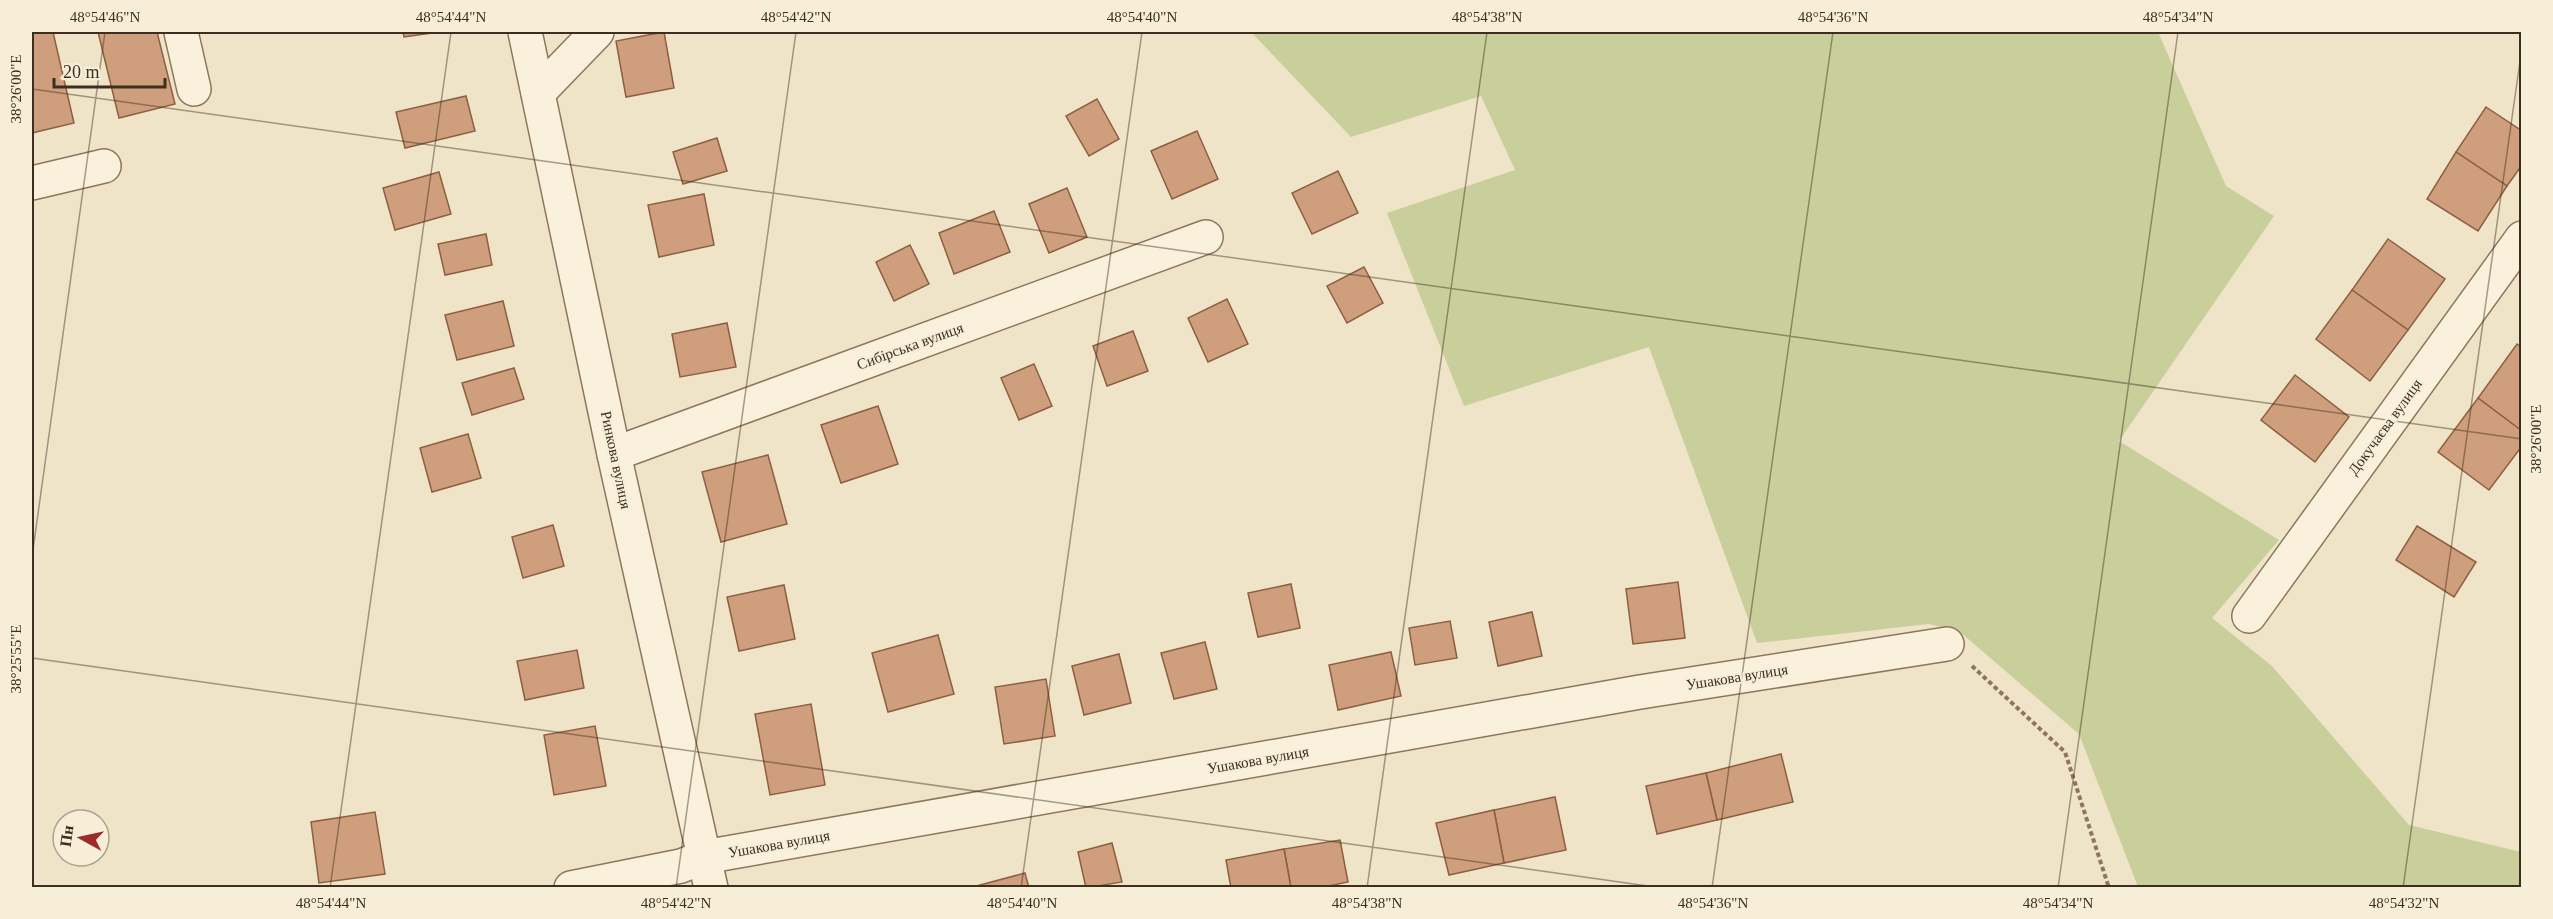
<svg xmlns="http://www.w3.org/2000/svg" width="2553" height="919" font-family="Georgia,serif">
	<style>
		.green { fill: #c9cf9b }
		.building { fill: #cf9f7d; stroke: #8d5f41; stroke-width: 1.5 }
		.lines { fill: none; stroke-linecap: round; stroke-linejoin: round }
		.minor-casing { stroke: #8d765c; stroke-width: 36 }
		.path { stroke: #8d765c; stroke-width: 4; stroke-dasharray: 4.5 3; stroke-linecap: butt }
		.minor { stroke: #faf1dc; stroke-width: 33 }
		.ticks { fill: none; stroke: #3d2e20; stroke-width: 1.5; stroke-opacity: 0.45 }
		.labels { text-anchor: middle; stroke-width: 4.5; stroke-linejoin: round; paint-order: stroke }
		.street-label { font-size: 15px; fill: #3d2e20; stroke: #f7eed8 }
		.neatline { fill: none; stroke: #3d2e20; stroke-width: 2 }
		.ticks-label { font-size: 15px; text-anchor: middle; fill: #3d2e20 }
	</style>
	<rect width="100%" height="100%" fill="#f0e4c8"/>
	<polygon class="green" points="1251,32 2158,32 2226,186 2274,216 2119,441 2279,540 2212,618 2272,666 2409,825 2521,852 2521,887 2138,887 2079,734 1960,632 1929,624 1757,643 1649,347 1464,406 1387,213 1515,170 1481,96 1351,137"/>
	<g class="building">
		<polygon points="32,32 53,32 74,123 32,133"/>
		<polygon points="98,32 157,32 175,104 119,118"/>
		<polygon points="403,32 439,32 404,37"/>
		<polygon points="664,32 674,88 626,97 616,41"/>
		<polygon points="466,96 475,131 405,148 396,112"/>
		<polygon points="1097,99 1119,139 1089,156 1066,116"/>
		<polygon points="2486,107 2522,131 2522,165 2507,186 2456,152"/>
		<polygon points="1197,131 1218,179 1172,199 1151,151"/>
		<polygon points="717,138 727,171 683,184 673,152"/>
		<polygon points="2456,152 2507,186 2478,231 2427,199"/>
		<polygon points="1338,171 1358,213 1312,234 1292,193"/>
		<polygon points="439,172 451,214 395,230 383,188"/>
		<polygon points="1067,188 1087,237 1049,253 1029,204"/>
		<polygon points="704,194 714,245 659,257 648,205"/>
		<polygon points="994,211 1010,252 954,274 939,233"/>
		<polygon points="486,234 492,265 445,275 438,244"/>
		<polygon points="2388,239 2445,279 2408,330 2352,290"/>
		<polygon points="910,245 929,284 894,301 876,262"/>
		<polygon points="1364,267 1383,303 1347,323 1327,286"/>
		<polygon points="2352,290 2408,330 2370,381 2316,339"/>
		<polygon points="1227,299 1248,344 1208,362 1188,318"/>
		<polygon points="503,301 514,346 457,360 445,315"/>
		<polygon points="727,323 736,367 680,377 672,334"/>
		<polygon points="1133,331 1148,371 1107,386 1093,346"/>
		<polygon points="2517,344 2522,348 2522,431 2478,398"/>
		<polygon points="1034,364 1052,406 1019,420 1001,378"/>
		<polygon points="514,368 524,399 472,415 462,383"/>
		<polygon points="2295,375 2349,417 2315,462 2261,420"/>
		<polygon points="2478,398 2522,431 2522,446 2489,490 2438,452"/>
		<polygon points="878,406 898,464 841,483 821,425"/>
		<polygon points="468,434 481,478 432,492 420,448"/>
		<polygon points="768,455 787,524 721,542 702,472"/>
		<polygon points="553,525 564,566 523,578 512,537"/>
		<polygon points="2417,526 2476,562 2454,597 2396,560"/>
		<polygon points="1678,582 1685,638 1633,644 1626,589"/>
		<polygon points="1291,584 1300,628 1258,637 1248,593"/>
		<polygon points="784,585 795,639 739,651 727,597"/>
		<polygon points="1532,612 1542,656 1498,666 1489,622"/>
		<polygon points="1450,621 1457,658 1415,665 1409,628"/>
		<polygon points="938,635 954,694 888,712 872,653"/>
		<polygon points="1205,642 1217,689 1174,699 1161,653"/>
		<polygon points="577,650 584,688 525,700 517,661"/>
		<polygon points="1391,652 1401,696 1338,710 1329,665"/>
		<polygon points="1119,654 1131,703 1084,715 1072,666"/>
		<polygon points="1046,679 1055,736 1004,744 995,687"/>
		<polygon points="811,704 825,785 770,795 755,714"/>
		<polygon points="595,726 606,786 554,795 544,735"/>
		<polygon points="1781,754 1793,802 1717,820 1706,773"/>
		<polygon points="1706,773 1717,820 1657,834 1646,786"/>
		<polygon points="1555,797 1566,850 1504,863 1494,810"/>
		<polygon points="1494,810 1504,863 1449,875 1436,823"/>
		<polygon points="375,812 385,874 319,883 311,822"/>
		<polygon points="1340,840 1348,882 1319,888 1291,888 1284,849"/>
		<polygon points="1112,843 1122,882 1086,888 1078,852"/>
		<polygon points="1284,849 1291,888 1231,888 1226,860"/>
		<polygon points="1025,873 1029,888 969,888"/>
	</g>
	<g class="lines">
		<defs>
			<g id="minor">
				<polyline points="181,32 194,89"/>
				<polyline points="525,32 614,454 711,888"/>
				<polyline points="538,93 597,32"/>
				<polyline points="32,183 104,166"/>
				<polyline points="614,454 1206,237"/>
				<polyline points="2249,616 2522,238"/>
				<polyline points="571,888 681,866 704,857 1640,692 1947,644"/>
			</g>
		</defs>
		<use href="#minor" class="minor-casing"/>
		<polyline class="path" points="1972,666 2065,752 2109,888"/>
		<use href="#minor" class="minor"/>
	</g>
	<path class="ticks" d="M32,89L2522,439M32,557L105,32M32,658L1662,888M330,888L451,32M676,888L796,32M1021,888L1142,32M1367,888L1487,32M1712,888L1833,32M2058,888L2178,32M2403,888L2522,47"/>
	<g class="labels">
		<g class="street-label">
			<text transform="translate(910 346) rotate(-20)" y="5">Сибірська вулиця</text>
			<text transform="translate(2385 427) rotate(-54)" y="5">Докучаєва вулиця</text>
			<text transform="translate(616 460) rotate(78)" y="5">Ринкова вулиця</text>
			<text transform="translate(1737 677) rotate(-9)" y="5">Ушакова вулиця</text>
			<text transform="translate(1258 760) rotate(-10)" y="5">Ушакова вулиця</text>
			<text transform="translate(779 844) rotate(-10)" y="5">Ушакова вулиця</text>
		</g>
	</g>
	<rect width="2553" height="919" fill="none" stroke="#f7eed8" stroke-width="66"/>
	<g transform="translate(81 838) rotate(278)"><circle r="28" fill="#f7eed8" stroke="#ada18e" stroke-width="1.5"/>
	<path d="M0-4.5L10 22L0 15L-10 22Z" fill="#9e2a2b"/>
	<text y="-9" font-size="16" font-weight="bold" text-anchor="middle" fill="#3d2e20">Пн</text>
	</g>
	<path d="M54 78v9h111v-9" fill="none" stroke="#3d2e20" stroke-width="3"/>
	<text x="63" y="78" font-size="18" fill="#3d2e20" stroke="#f7eed8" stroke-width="4.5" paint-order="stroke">20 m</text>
	<rect x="33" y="33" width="2487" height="853" class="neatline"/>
	<g class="ticks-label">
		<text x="105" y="22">48°54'46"N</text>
		<text x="451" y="22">48°54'44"N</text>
		<text x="796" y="22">48°54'42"N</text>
		<text x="1142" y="22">48°54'40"N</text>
		<text x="1487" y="22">48°54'38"N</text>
		<text x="1833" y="22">48°54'36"N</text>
		<text x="2178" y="22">48°54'34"N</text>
		<text transform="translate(16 89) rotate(-90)" y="5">38°26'00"E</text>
		<text transform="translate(2536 439) rotate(-90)" y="5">38°26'00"E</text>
		<text transform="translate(16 659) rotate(-90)" y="5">38°25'55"E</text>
		<text x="331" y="908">48°54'44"N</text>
		<text x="676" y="908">48°54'42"N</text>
		<text x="1022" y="908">48°54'40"N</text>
		<text x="1367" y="908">48°54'38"N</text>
		<text x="1713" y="908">48°54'36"N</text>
		<text x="2058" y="908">48°54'34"N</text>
		<text x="2404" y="908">48°54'32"N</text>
	</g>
</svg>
